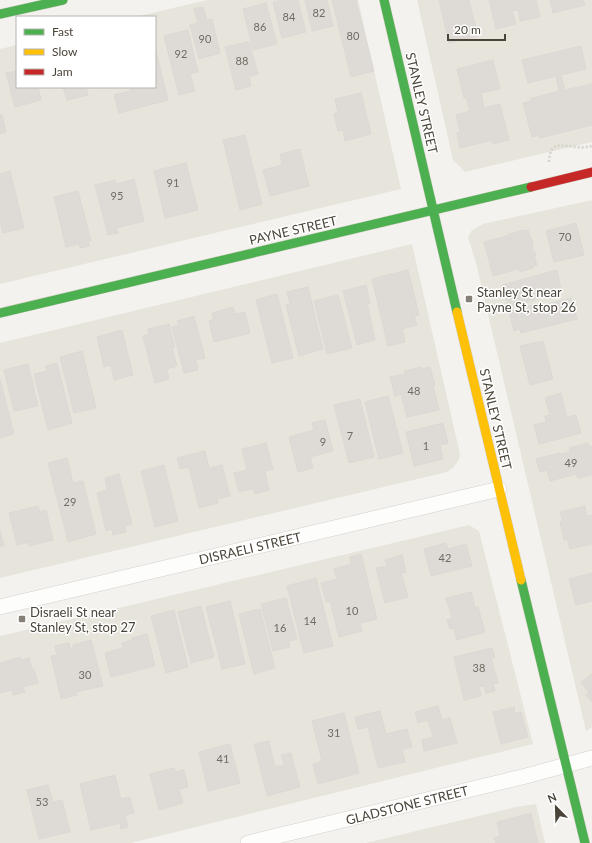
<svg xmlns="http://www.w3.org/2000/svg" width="592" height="843" font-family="Lato,sans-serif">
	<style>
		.residential { fill: #e7e4dc }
		.building { fill: #dedbd6; stroke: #dcd9d4 }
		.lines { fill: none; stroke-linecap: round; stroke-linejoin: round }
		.street-casing { stroke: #d2d0cb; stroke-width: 16 }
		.fast-casing { stroke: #d3cfc5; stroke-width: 10 }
		.slow-casing { stroke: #d3cfc5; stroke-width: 10 }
		.jam-casing { stroke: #d3cfc5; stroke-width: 10 }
		.path { stroke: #d3d2cc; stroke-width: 2.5; stroke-dasharray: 2 2; stroke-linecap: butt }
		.street { stroke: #fdfdfc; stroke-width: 15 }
		.fast { stroke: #4caf50; stroke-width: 9 }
		.slow { stroke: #ffc107; stroke-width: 9 }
		.jam { stroke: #c62828; stroke-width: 9 }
		.poi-dot { fill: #868178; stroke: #fff; stroke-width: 1.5 }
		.labels { text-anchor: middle; stroke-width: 3; stroke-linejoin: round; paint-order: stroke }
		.number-label { font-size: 11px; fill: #706a61 }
		.street-label { font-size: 13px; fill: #4b4439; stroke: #fff }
		.poi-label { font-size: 13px; fill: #4b4439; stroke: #fff; text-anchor: start }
	</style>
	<rect width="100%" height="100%" fill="#f4f2ee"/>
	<g class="residential">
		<polygon points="207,0 358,0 401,189 0,284 0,49 17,45 17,87 155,87 155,17 135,17"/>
		<polygon points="417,0 592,0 592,142 465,172 453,160"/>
		<polygon points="592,200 592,727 586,731 476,263 468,237 472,230 483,224"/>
		<polygon points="412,244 460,454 459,459 454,467 447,472 0,578 0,343"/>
		<polygon points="469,525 479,531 533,744 131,843 0,843 0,636"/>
		<polygon points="536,804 545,843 366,843 516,807"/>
	</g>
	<g class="building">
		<polygon points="281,0 298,0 306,32 282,38 273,2"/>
		<polygon points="305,0 327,0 333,26 312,31"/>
		<polygon points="332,0 356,0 374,71 351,77"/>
		<polygon points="439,0 469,0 478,36 449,43"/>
		<polygon points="489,0 536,0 540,17 520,21 518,10 512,11 516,24 496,29"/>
		<polygon points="550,0 583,0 585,5 553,13"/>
		<polygon points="266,3 277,44 253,50 243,9"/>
		<polygon points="203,7 207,20 212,19 220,53 199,59 190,25 198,23 194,9"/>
		<polygon points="188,30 198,72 190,74 195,91 179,95 164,36"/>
		<polygon points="249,42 258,74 249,77 251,86 236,90 225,47"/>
		<polygon points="581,46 586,69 561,75 565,90 592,84 592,125 540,138 539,135 532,137 523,103 531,101 530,99 559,91 556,76 528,83 522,60"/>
		<polygon points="155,48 168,100 119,113 114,95 130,91 130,87 155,87"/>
		<polygon points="493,60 500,89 481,93 484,108 500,104 509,140 492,144 492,140 460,148 457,133 460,132 456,115 470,111 466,97 464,98 457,69"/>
		<polygon points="17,71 17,87 38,87 41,100 15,107 6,73"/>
		<polygon points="63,87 86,87 88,95 67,100"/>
		<polygon points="361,93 371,134 345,141 343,130 338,131 334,114 338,113 335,99"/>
		<polygon points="0,115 2,115 6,132 0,134"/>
		<polygon points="245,135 262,204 240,210 223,140"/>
		<polygon points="300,149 309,186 270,196 263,170 282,165 280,154"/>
		<polygon points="186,163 198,210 165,218 154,171"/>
		<polygon points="10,171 24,228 3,233 0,220 0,174"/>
		<polygon points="134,179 144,221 116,228 118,233 108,235 95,185 115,180 116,184"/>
		<polygon points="78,191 91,241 88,242 89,246 80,248 79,244 66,247 54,197"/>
		<polygon points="576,223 584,255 554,262 546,231"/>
		<polygon points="524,230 524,231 528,230 531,240 532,239 533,245 532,246 533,251 534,250 536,256 534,256 537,265 532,267 533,268 520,272 509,234"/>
		<polygon points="510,235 519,269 493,276 484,242"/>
		<polygon points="408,270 419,315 414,316 417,325 402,329 405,342 388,346 372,279"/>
		<polygon points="557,270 561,289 540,294 541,298 508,307 502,285"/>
		<polygon points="366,285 370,304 367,304 375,340 357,345 343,291"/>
		<polygon points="308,287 323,349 299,356 286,305 290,304 287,292"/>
		<polygon points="277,294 293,358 272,363 256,300"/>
		<polygon points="338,295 352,348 327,354 314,301"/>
		<polygon points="571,298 577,319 521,333 520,329 514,331 509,311 536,304 536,307"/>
		<polygon points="233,307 235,314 245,312 250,333 214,342 209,321 214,319 212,313"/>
		<polygon points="194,316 205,358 196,360 198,370 184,373 172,327 179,325 177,321"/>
		<polygon points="169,324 175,348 172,348 177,366 167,369 169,379 155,383 143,336 149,334 148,329"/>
		<polygon points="122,330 133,375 114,380 111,365 104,367 97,337"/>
		<polygon points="543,341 553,379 530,385 520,346"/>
		<polygon points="82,351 96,408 74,413 60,357"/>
		<polygon points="57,363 72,423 48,430 34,374 47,371 46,366"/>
		<polygon points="28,364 38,406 14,411 4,370"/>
		<polygon points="421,367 421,369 430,367 435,385 433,386 439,410 407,417 401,394 395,396 390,377 405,374 404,371"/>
		<polygon points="0,379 14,434 0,438"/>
		<polygon points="561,393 567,417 576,415 581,433 539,444 534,425 546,422 545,416 550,415 545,398"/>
		<polygon points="388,396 403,453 379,459 365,402"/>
		<polygon points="360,399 374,457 349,463 334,405"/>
		<polygon points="325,420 333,451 310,457 313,468 298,472 289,437 314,430 312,423"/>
		<polygon points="443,423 448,443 440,445 443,459 414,466 406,432"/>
		<polygon points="266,443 273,469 265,471 269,490 255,494 253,489 239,492 234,473 247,470 242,449"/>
		<polygon points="588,443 589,447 592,446 592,475 578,478 576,474 550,481 547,470 540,472 536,459 560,453 561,454 570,452 569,448"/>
		<polygon points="205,451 209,468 222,465 230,496 217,499 218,503 199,508 189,467 180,469 177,458"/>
		<polygon points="67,458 73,483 83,481 96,534 68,542 48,463"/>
		<polygon points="164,465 178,521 155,527 141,471"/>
		<polygon points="119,474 132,524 125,526 126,532 113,535 112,529 106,531 97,493 107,490 105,478"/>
		<polygon points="38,506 40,512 46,510 53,540 29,546 29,542 17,545 9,513"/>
		<polygon points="585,506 587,516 591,515 592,519 592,544 570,549 567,539 564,540 560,522 563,521 560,512"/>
		<polygon points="0,530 4,546 0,547"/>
		<polygon points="446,543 448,549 466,544 472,566 431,576 424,549"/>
		<polygon points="361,554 377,619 360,623 362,631 339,637 330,601 326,602 321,583 337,579 334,569 351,564 350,557"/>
		<polygon points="402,555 406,572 401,573 408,597 385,603 376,568 387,566 385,560"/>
		<polygon points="592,573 592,601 576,605 569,579"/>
		<polygon points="316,578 333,646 304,653 287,586"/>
		<polygon points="471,592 475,608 478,607 485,632 457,640 454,628 450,629 447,620 452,618 446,598"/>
		<polygon points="286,598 297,639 288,641 290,647 273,651 261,604"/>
		<polygon points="230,601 245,664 222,669 206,607"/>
		<polygon points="201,606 214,657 191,663 178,612"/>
		<polygon points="260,609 275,668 254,674 239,614"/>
		<polygon points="174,610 188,667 166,673 151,616"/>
		<polygon points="147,634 155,666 111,677 105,653 123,648 122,643 132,640 132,638"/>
		<polygon points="91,640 103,686 76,692 77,695 61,699 51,656 57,655 55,646 69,643 70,649 73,648 73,645"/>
		<polygon points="492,648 495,658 491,658 498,683 493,684 495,691 486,693 484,686 479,687 481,696 464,700 454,657"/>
		<polygon points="20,657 21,660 29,658 32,669 34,669 38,683 23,687 25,692 13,695 12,690 0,693 0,663"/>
		<polygon points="592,674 592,702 586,695 589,693 581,682"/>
		<polygon points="438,706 442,720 450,718 457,743 424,751 422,740 433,737 428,720 418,723 415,712"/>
		<polygon points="514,707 515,713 521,712 528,737 501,744 493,712"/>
		<polygon points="380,711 386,734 407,729 412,747 402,750 405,762 378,768 368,727 358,729 355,717"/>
		<polygon points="344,713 359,773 318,784 313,764 322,761 312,721"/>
		<polygon points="269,741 275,767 284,765 281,755 291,753 300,787 267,796 254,744"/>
		<polygon points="230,744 240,783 208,791 199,752"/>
		<polygon points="174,768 175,772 184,770 188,787 179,789 183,803 159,810 150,774"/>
		<polygon points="115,775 121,799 130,797 134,813 125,815 128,827 121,829 120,823 91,830 80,784"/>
		<polygon points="48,785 53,802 62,800 70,832 39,839 27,790"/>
		<polygon points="531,813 538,843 496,843 494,838 500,836 497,822"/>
	</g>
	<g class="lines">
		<defs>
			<g id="street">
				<polyline points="0,607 499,489"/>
				<polyline points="248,843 526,776 592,758"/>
			</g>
			<g id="fast">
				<polyline points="384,0 457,312"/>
				<polyline points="0,14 63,0"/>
				<polyline points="0,313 531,187"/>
				<polyline points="521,580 585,843"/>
			</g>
			<polyline id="slow" points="457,312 521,580"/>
			<polyline id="jam" points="531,187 592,172"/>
		</defs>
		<use href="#street" class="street-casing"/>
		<use href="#fast" class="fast-casing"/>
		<use href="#slow" class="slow-casing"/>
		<use href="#jam" class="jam-casing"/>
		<path class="path" d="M549,162C550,140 561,146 576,147C581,148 587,147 592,146"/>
		<use href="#street" class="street"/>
		<use href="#fast" class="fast"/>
		<use href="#slow" class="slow"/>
		<use href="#jam" class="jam"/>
	</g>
	<g class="poi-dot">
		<rect x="465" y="295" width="8" height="8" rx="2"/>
		<rect x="18" y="615" width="8" height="8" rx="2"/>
	</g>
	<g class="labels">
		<g class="number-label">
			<text x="319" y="17">82</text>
			<text x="289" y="21">84</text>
			<text x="260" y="31">86</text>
			<text x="353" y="40">80</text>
			<text x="205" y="43">90</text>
			<text x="181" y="58">92</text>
			<text x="242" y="65">88</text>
			<text x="173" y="187">91</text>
			<text x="117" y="200">95</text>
			<text x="565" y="241">70</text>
			<text x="414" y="395">48</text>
			<text x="350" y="440">7</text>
			<text x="323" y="446">9</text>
			<text x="426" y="450">1</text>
			<text x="571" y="467">49</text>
			<text x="70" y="506">29</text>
			<text x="445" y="562">42</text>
			<text x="352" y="615">10</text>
			<text x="310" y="625">14</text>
			<text x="280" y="632">16</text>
			<text x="479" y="672">38</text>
			<text x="85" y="679">30</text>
			<text x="334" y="737">31</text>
			<text x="223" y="763">41</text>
			<text x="42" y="806">53</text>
		</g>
		<g class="street-label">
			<text transform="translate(422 103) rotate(77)" y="5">STANLEY STREET</text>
			<text transform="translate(293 230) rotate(-13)" y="5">PAYNE STREET</text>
			<text transform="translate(496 419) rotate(77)" y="5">STANLEY STREET</text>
			<text transform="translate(250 548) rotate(-13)" y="5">DISRAELI STREET</text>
			<text transform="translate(407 805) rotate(-14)" y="5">GLADSTONE STREET</text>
		</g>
		<g class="poi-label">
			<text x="477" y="297">Stanley St near<tspan x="477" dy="15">Payne St, stop 26</tspan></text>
			<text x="30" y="617">Disraeli St near<tspan x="30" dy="15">Stanley St, stop 27</tspan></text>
		</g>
	</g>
	<rect x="16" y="16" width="140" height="72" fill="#ffffff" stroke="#b7b4b0"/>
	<rect x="24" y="29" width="20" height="6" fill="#4caf50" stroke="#b7b4b0"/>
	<text x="52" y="36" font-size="12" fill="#4b4439">Fast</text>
	<rect x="24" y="49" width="20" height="6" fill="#ffc107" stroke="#b7b4b0"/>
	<text x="52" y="56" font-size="12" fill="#4b4439">Slow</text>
	<rect x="24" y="69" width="20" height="6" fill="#c62828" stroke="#b7b4b0"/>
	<text x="52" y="76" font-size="12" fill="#4b4439">Jam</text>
	<g transform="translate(556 807) rotate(337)" stroke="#ffffff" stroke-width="3" paint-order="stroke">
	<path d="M0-3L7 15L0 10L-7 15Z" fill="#4b4439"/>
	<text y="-6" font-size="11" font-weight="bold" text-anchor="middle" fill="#4b4439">N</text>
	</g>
	<path d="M448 34v6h57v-6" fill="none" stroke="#4b4439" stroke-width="2"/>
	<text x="454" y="34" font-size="12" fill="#4b4439" stroke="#ffffff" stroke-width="3" paint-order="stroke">20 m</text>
</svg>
